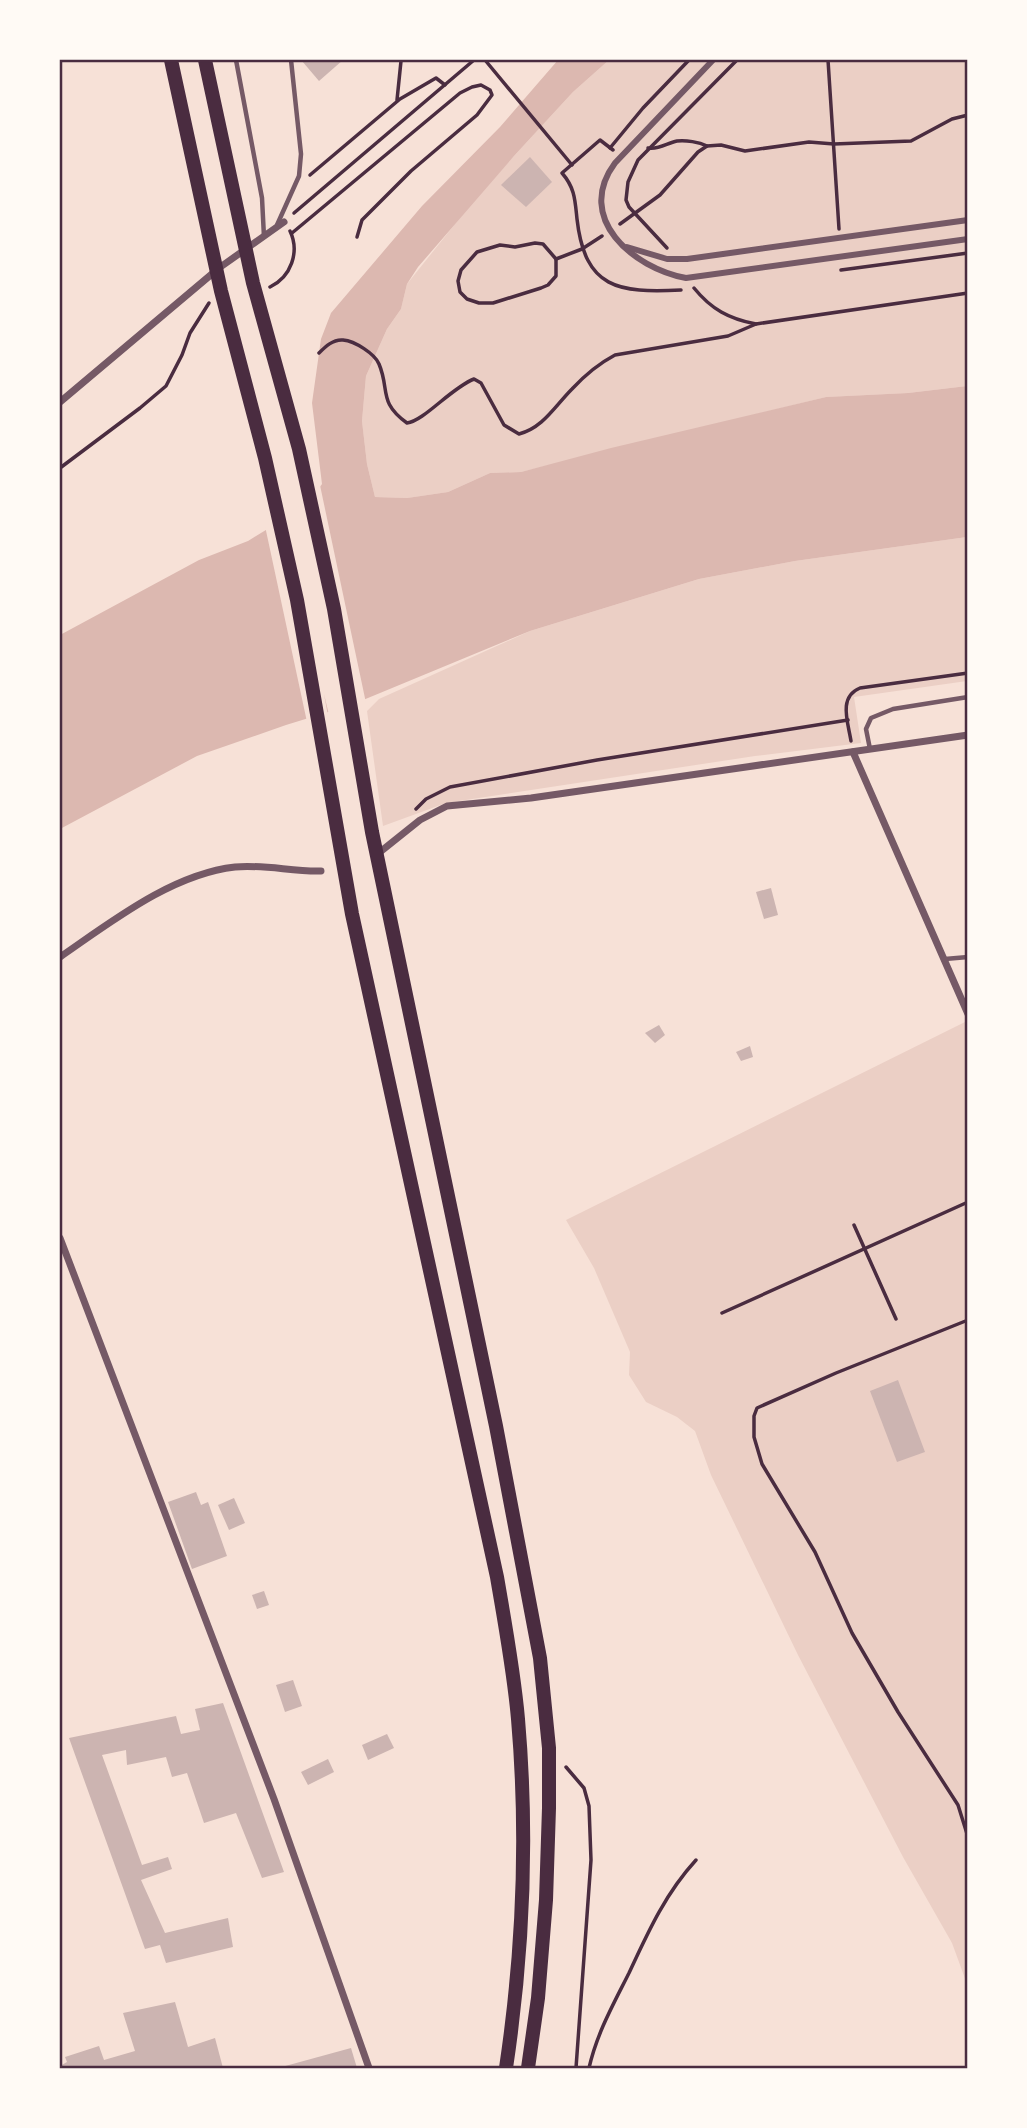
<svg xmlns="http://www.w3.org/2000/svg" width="1027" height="2128" font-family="Barlow,sans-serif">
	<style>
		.green { fill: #ebcfc5 }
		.water { fill: #dcb8b0 }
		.pier { fill: #f7e1d7 }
		.building { fill: #ccb4b1 }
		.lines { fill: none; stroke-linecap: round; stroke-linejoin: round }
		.path { stroke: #4a2c40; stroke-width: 3.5 }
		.service { stroke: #755966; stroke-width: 4.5 }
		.pedestrian { stroke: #755966; stroke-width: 6 }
		.minor { stroke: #755966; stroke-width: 7 }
		.trunk { stroke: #4a2c40; stroke-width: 14 }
		.neatline { fill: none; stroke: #4a2c40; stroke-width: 2.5 }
	</style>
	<rect width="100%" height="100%" fill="#f7e1d7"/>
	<g class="green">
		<polygon points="609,60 967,60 967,386 908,393 826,397 521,472 490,473 448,492 407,498 375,497 367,464 362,421 366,376 387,329 401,309 407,284 467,209 514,156 573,92"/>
		<polygon points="967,537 967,681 854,697 861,743 755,756 446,803 383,826 367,711 379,699 530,631 699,579 795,561"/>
		<polygon points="967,1021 967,1984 952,1943 903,1857 798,1655 711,1475 695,1431 677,1417 646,1402 629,1375 630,1352 594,1268 566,1220"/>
	</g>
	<polygon class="water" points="558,60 609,60 573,92 514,156 418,267 407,284 401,309 387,329 366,376 362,421 367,464 375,497 407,498 448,492 490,473 521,472 611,448 826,397 908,393 967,386 967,537 795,561 699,579 530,631 351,705 286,725 197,756 60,829 60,635 199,560 248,541 307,505 322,484 312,403 321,339 331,313 422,206 500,127"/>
	<polygon class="pier" points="317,471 366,703 329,715 324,694 328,716 307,722 265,526 305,502 318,483"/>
	<g class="building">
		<polygon points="304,60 343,60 319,81 302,61"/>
		<polygon points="530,157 552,182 526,207 501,185"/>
		<polygon points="771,888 778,915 764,919 756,892"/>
		<polygon points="659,1025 665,1035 655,1043 645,1033"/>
		<polygon points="750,1046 753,1057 741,1061 736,1052"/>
		<polygon points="898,1380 925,1452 897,1462 870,1391"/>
		<polygon points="196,1492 201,1505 208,1502 227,1556 192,1569 168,1502"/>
		<polygon points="234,1498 245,1523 229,1530 218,1505"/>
		<polygon points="264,1591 269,1605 257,1609 252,1595"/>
		<polygon points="293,1680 302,1706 285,1712 276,1685"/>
		<polygon points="223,1703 284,1872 262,1878 236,1813 204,1823 187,1773 172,1777 166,1757 127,1765 126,1750 102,1755 142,1865 168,1857 172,1869 141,1880 165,1933 228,1918 233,1947 166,1963 160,1945 145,1949 69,1738 176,1716 181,1734 200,1730 195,1709"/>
		<polygon points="387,1734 394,1748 368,1760 362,1745"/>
		<polygon points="328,1759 334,1772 308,1785 301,1772"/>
		<polygon points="175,2002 188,2047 215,2038 223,2068 60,2068 60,2066 67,2062 65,2057 99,2046 104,2060 135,2051 123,2013"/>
		<polygon points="351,2048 357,2068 278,2068"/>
	</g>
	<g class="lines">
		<g class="path">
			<polyline points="485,60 572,165"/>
			<polyline points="828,60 839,229"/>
			<polyline points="397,100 401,61"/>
			<polyline points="610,148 643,108 689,60"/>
			<path d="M648,148C659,150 667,143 677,141C686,140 699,142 707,146"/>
			<path d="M613,150L600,140L562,173C575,188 575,200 577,219C585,289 618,293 681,290"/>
			<polyline points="310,175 400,99 436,78 445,85"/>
			<polyline points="294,213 474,60"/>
			<polyline points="620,224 660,195 698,152 707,146 721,145 745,151 809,142 834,144 911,141 952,119 968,115"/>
			<polyline points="292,233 460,93 472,87 481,85 490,90 492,95 477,115 411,171 362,220 357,237"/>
			<polygon points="535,243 543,244 556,259 556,276 548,285 541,288 493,303 479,303 467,299 460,292 458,281 461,270 477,252 500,245 515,247"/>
			<polyline points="667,248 629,207 626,200 628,182 638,160 737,60"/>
			<polyline points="556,259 582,249 602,236"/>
			<polyline points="841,270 968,253"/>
			<path d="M270,287C291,277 300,252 290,231"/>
			<path d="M694,288C711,309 729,319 756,324L968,293"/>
			<path d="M319,353C325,347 333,339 343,340C355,341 375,354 379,364C390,390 378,402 407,423C424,421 451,388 474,379L481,383L504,425L519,434C543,428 555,406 572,389C585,375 598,364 615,355L728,336L756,324"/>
			<polyline points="60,468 140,408 166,386 182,355 190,333 209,303"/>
			<path d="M851,741C848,722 838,697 860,688L968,673"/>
			<polyline points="416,809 426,799 450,787 597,760 848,720"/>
			<polyline points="854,1225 896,1319"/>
			<polyline points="722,1313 968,1202"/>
			<polyline points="968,1320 836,1373 757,1408 754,1416 754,1437 762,1464 815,1552 852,1633 898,1712 958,1805 968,1837"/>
			<polyline points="566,1767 584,1788 589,1806 591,1860 576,2068"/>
			<path d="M589,2068C597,2033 613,2005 629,1973C648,1932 665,1894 696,1860"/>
		</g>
		<g class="service">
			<polyline points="236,60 262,198 264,237"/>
			<polyline points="277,225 299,176 301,154 291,60"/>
			<polyline points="870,749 866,729 871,718 893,709 968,697"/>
			<polyline points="945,959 968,957"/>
		</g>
		<g class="pedestrian">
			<path d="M713,60L615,163C574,218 633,268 686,278L968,239"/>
			<polyline points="627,247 667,259 687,259 968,220"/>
		</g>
		<g class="minor">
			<polyline points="60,402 219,268 284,222"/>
			<polyline points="853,752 968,1014"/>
			<polyline points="380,852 420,820 447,806 531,798 968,735"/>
			<path d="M60,957C111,922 172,874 235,867C264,864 293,872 321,871"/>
			<polyline points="60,1238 274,1799 369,2068"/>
		</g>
		<g class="trunk">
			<path d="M171,60L221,291L265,458L297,600L352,914L497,1577C505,1624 514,1672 518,1719C528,1835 523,1954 506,2068"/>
			<polyline points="205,60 253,283 299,449 334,609 372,832 496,1426 540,1658 549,1748 549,1808 546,1900 538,1998 528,2068"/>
		</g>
	</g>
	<rect width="1027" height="2128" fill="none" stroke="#fffaf5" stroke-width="122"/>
	<rect x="61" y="61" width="905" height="2006" class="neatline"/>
</svg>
